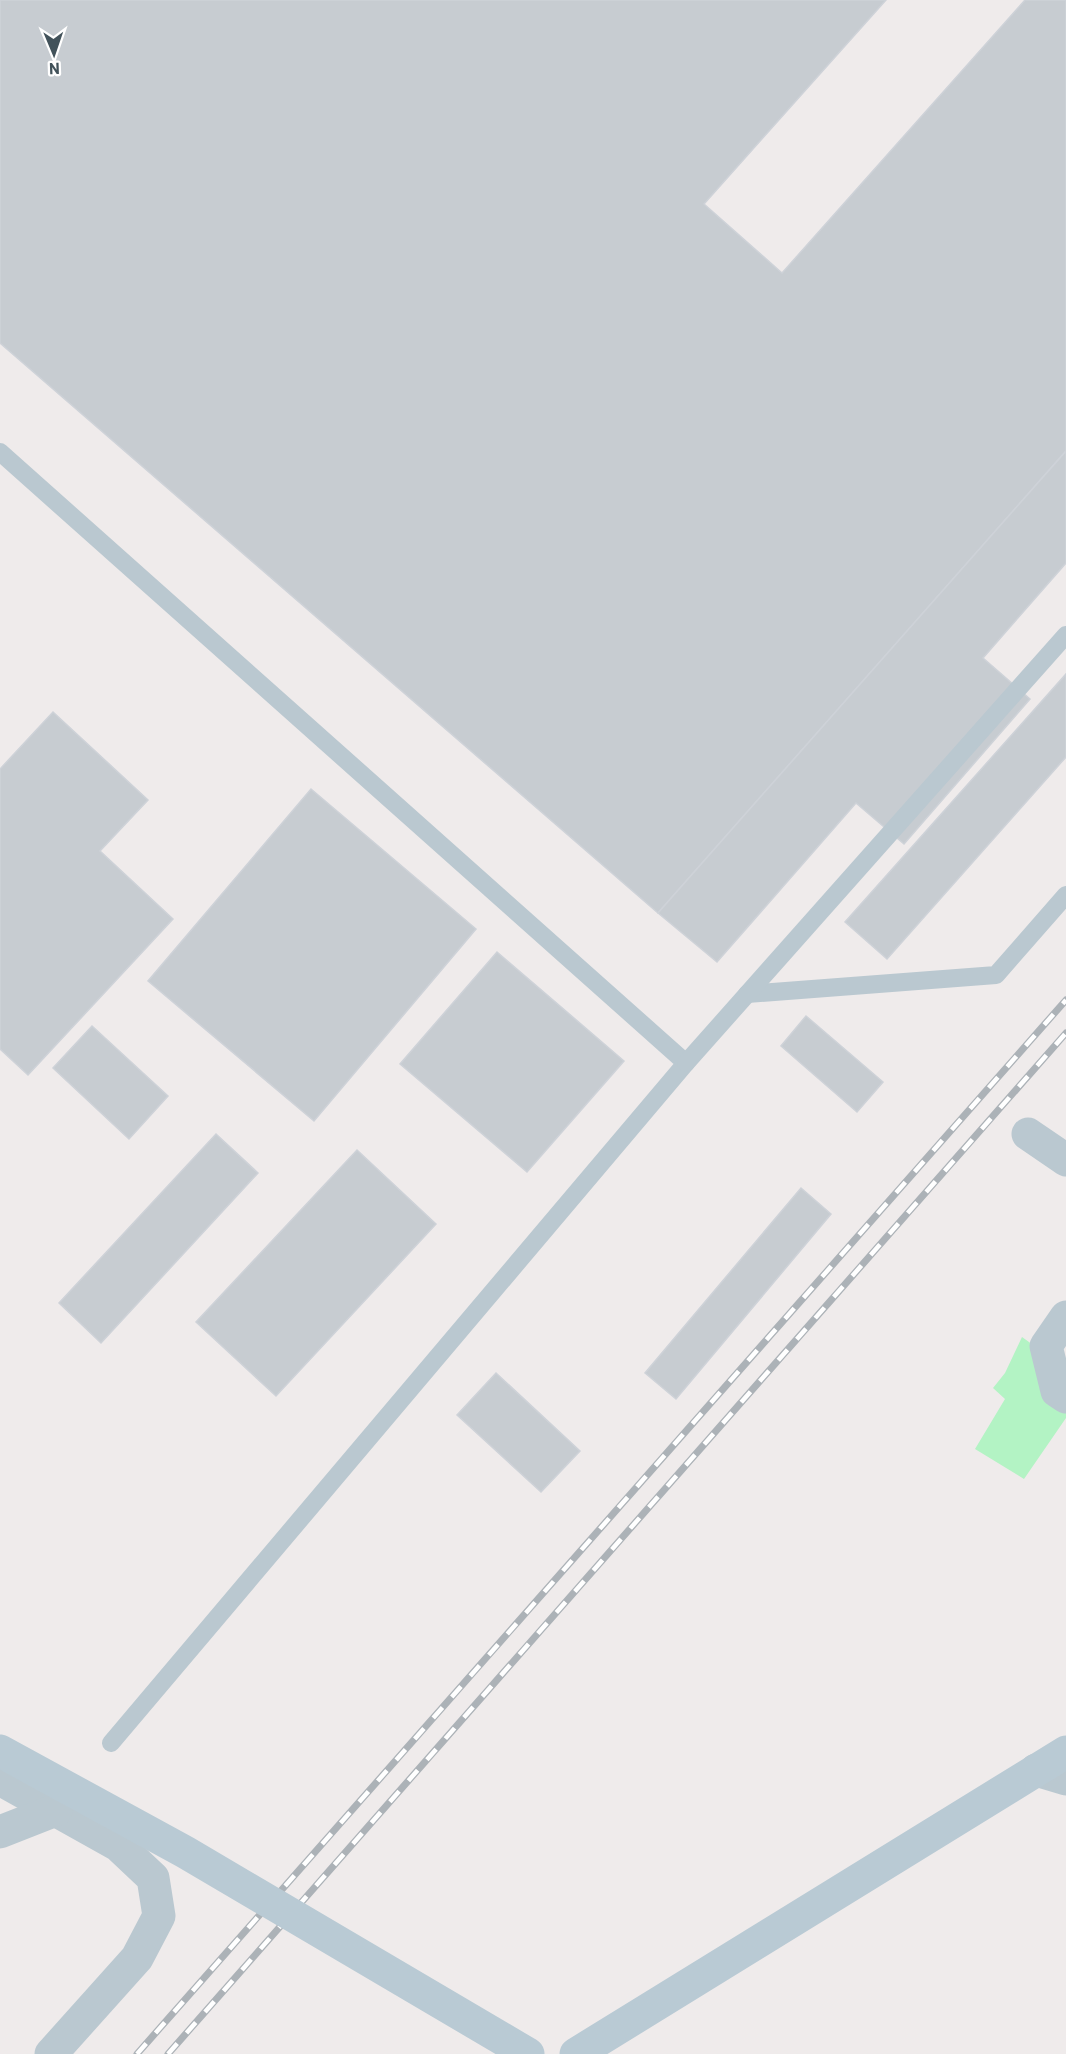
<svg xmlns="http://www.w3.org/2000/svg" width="1066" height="2054" font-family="Barlow,sans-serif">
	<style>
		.green { fill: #b3f3c4 }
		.building { fill: #c7ccd1; stroke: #ced2d8; stroke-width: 1.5 }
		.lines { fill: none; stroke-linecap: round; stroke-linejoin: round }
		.lane { stroke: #bac8d0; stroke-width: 18 }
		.street { stroke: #bac8d0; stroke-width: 33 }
		.secondary { stroke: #b9cad4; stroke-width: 33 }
		.rail-casing { stroke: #acb2b7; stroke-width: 7 }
		.rail { stroke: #fff; stroke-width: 4.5; stroke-dasharray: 14; stroke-linecap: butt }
		.secondary-bridge { stroke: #b9cad4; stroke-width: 33 }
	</style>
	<rect width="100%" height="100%" fill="#efebeb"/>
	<polygon class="green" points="1022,1337 1057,1362 1066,1411 1066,1418 1024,1479 975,1449 1005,1399 993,1388 1005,1373"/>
	<g class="building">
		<polygon points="0,0 886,0 704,204 782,273 1025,0 1066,0 1066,451 658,913 0,343"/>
		<polygon points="1066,451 1066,563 983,658 1030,699 904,844 856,803 717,962 658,913"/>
		<polygon points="1066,674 1066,757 887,959 845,922"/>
		<polygon points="53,712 148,800 100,851 173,919 28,1075 0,1049 0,769"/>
		<polygon points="311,789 476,929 314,1121 148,981"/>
		<polygon points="497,952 624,1061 527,1172 400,1064"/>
		<polygon points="806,1016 883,1082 857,1112 781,1046"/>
		<polygon points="92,1026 168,1096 129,1139 53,1068"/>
		<polygon points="216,1134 258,1173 101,1343 59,1303"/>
		<polygon points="357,1150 436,1224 276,1396 196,1322"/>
		<polygon points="801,1188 831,1214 676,1399 645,1373"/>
		<polygon points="496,1373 580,1451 541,1492 457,1415"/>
	</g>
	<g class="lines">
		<g class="lane">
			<polyline points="0,452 686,1063 111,1743"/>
			<polyline points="747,994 996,975 1066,895"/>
			<polyline points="686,1063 1066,635"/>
		</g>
		<g class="street">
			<polyline points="1028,1134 1066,1160"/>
			<polyline points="1066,1317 1046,1346 1057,1391 1066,1397"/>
			<polyline points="1036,1770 1066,1779"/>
			<polyline points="0,1779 118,1845 153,1878 159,1916 137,1958 51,2054"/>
			<polyline points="0,1832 56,1810"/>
		</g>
		<polyline class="secondary" points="576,2054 1066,1752"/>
		<defs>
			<g id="rail">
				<polyline points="137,2054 1066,1000"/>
				<polyline points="168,2054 1066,1033"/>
			</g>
		</defs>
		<use href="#rail" class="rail-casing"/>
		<use href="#rail" class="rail"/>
		<polyline class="secondary-bridge" points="0,1751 185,1852 528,2054"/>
	</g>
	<g transform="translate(54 54) rotate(178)" stroke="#ffffff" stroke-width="4.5" paint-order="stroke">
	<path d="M0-4.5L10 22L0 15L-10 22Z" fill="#42525a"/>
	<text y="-9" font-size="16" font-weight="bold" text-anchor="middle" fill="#42525a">N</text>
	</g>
</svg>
